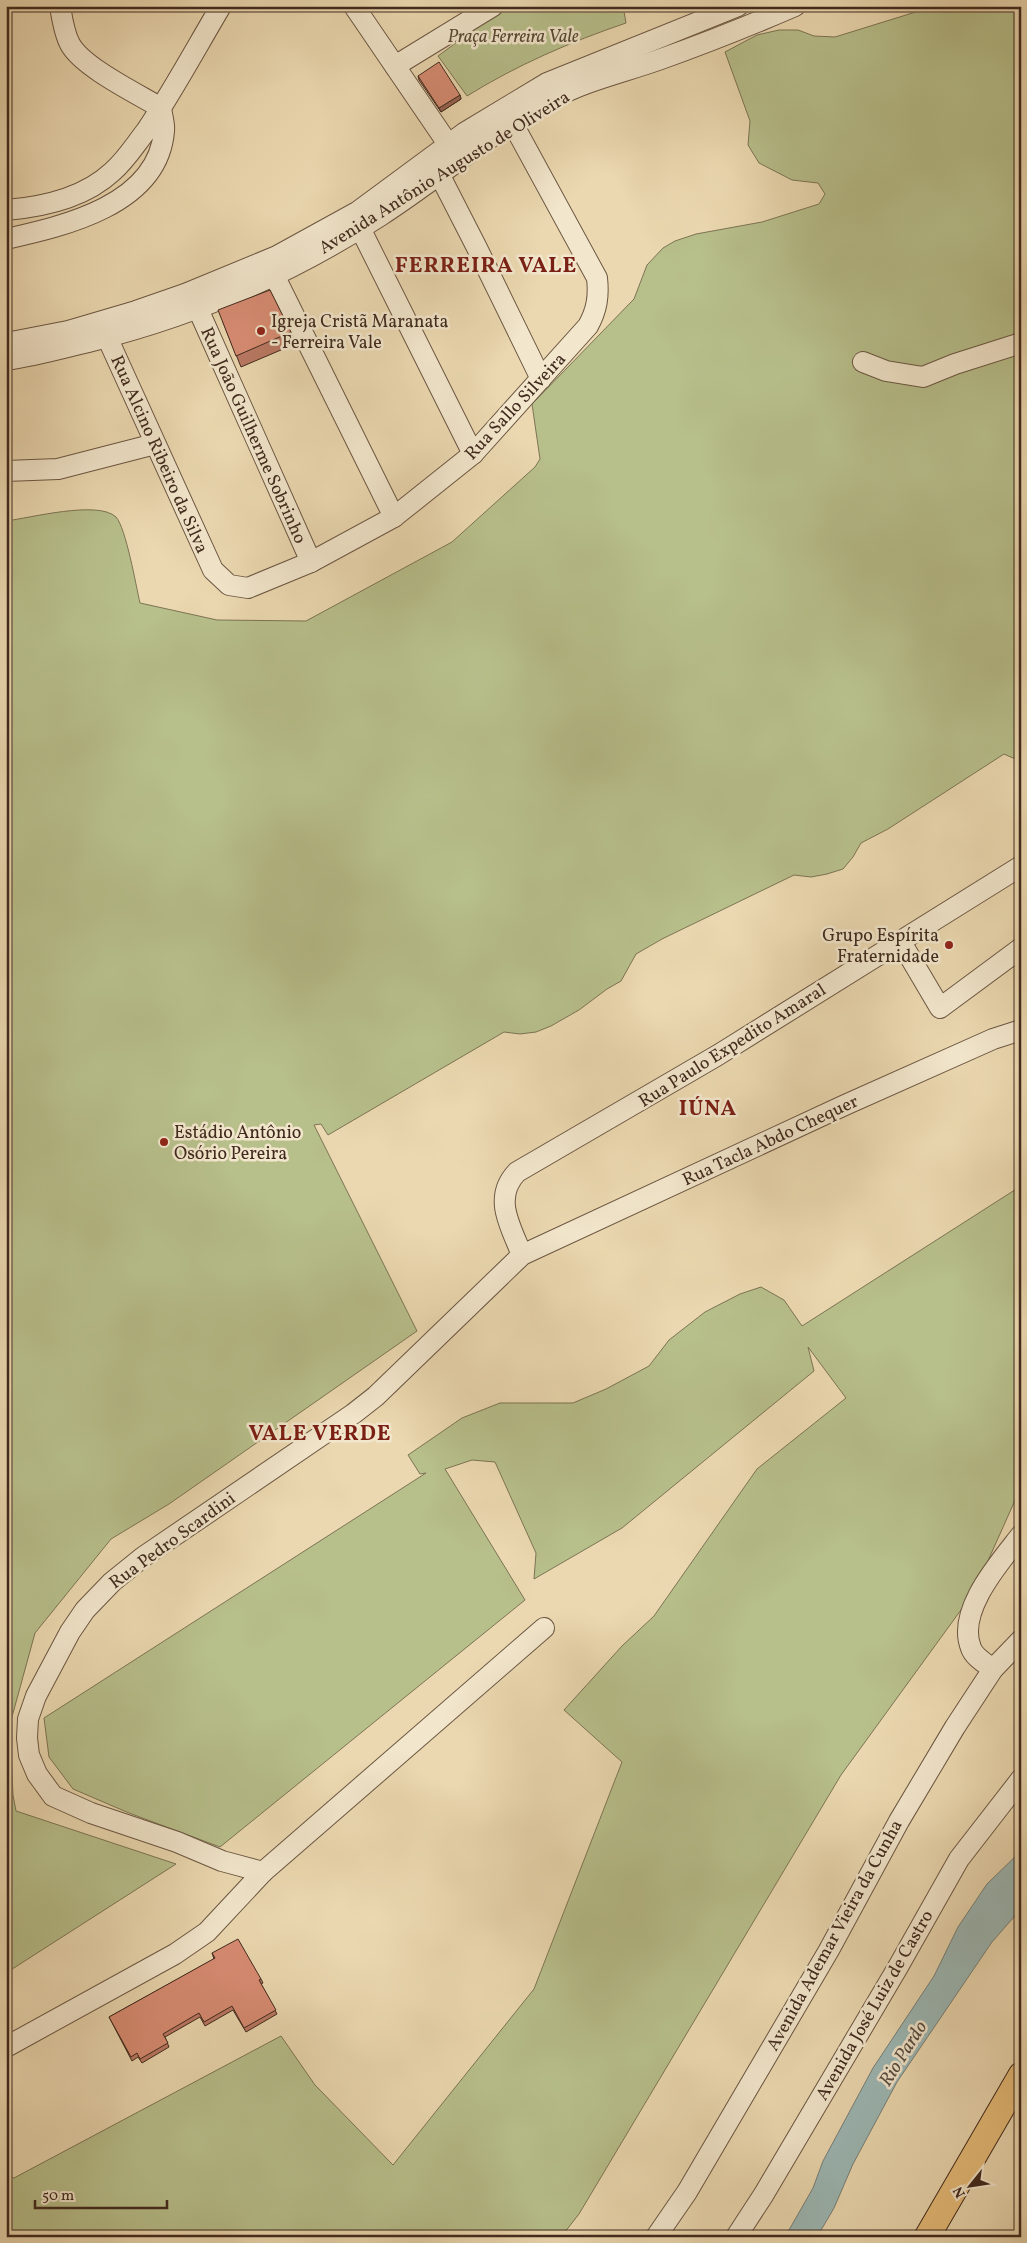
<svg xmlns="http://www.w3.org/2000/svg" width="1027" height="2243" font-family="Vollkorn,serif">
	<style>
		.green { fill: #b7bf8b; stroke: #7c7454 }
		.water { fill: #9cb8b5; stroke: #777f79 }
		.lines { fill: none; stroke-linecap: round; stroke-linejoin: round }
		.minor-casing { stroke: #6b5642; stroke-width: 22 }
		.major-casing { stroke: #402a1e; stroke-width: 27 }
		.minor { stroke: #f2e6cc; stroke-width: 20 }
		.major { stroke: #e6bc78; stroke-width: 25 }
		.wall { fill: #ba7863; stroke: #402a1e }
		.shaded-wall { fill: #976250; stroke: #402a1e }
		.building { fill: #d88c73; stroke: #402a1e }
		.poi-dot { fill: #8f2418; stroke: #f2e6cc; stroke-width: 2 }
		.labels { text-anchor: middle; stroke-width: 5; stroke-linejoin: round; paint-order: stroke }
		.park-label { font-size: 18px; font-style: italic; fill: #584834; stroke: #f2e6cc }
		.street-label { font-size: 18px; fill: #402a1e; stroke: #f2e6cc }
		.poi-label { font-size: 18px; fill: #402a1e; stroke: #f2e6cc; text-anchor: start }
		.water-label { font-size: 19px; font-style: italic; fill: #574e44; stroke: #f2e6cc }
		.district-label { font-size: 22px; font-weight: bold; letter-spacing: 1px; fill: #7a1f14; stroke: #f2e6cc }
	</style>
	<rect width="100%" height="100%" fill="#ebd8b0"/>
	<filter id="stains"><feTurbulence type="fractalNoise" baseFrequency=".004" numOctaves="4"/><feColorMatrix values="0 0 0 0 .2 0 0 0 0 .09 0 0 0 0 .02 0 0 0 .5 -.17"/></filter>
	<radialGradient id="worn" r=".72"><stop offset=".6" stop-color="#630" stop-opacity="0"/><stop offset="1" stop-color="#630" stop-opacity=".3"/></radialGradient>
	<g class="green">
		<path d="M506,6H623L626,23C570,42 517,65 467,96L438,56Z"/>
		<path d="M935,6H1021V758H1013L1004,754L888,829L861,843L853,857L843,869L827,874L811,877L794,875L662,939L636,954L621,981L607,989L579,1010L551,1026L536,1032L520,1034L504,1032L328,1135L321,1124L314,1125L417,1331L169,1504L111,1539L35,1633L10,1724L13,1795L16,1811L176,1864L6,1973V521C30,518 98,500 116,517C126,528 136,586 140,603L217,620L306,621L452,542L535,467L540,459L532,404L634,299L647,265L663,248L675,241L696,234L762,222L819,204L825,194L818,183L792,180L759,163L748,145L750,121L725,52L757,35L779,30H798L814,36L835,37Z"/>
		<polygon points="1021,1186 1021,1487 974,1592 841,1775 579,2214 561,2237 6,2237 6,2175 14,2178 281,2036 315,2085 393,2165 534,1989 622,1762 564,1710 622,1646 654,1616 757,1469 846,1398 808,1347 814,1371 622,1528 534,1579 536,1553 495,1462 472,1460 445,1469 525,1600 220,1847 129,1813 73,1789 49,1757 44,1718 426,1473 420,1474 408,1455 462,1418 500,1403 573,1403 606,1389 649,1366 669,1340 705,1312 740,1294 761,1287 784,1300 802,1326"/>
	</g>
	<polygon class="water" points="1021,1851 1021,1909 992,1942 897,2082 853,2164 834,2208 817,2237 785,2237 813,2188 823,2161 873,2068 934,1976 958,1927 987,1884"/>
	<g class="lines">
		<defs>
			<g id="minor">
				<path d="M60,6C62,18 64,33 70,44C82,67 138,94 161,108"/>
				<polyline points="354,6 448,144"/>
				<polyline points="395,66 493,6"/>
				<polyline points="434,164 477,248 541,379"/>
				<path d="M6,210C43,207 84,198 112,172C126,160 135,145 146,131C173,91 196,48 221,6"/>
				<polyline points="360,228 473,454"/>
				<path d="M6,239C64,226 158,205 164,131C165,124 162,116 161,108"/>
				<polyline points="274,275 394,517"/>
				<polyline points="198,309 311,562"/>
				<path d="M107,337L213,570L229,585L248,588L311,562L394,517L473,454L588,326C597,310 599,296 597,278L513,124"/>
				<polyline points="6,343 68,331 136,311 185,294 277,256 357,212 464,133 547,83 738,6"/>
				<path d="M6,360C35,356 63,348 92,341C193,316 292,273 380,216C439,178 492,131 554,98C587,80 625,72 661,59C706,43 751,25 795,6"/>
				<polyline points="863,362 886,371 923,377 955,364 1021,343"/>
				<polyline points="6,471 58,469 155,444"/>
				<polyline points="901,942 940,1008 1021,948"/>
				<path d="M522,1255C511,1227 492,1198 517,1172L718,1055L1021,866"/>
				<path d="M993,1669C985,1663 974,1657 971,1648C956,1611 1000,1562 1021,1535"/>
				<polyline points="263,1872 222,1861 177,1842 91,1813 53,1796 37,1774 29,1755 27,1738 28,1719 36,1696 70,1632 85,1610 112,1582 143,1557 353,1414 376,1396 522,1255 845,1105 993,1039 1021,1030"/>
				<polyline points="6,2047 175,1954 207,1932 263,1872 544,1628"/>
				<polyline points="656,2237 687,2192 829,1950 899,1821 955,1727 993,1669 1021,1640"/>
				<polyline points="736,2237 764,2194 898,1967 959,1859 1021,1779"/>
			</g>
			<polyline id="major" points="927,2237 1021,2075"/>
		</defs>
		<use href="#minor" class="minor-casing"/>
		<use href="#major" class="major-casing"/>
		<use href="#minor" class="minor"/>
		<use href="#major" class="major"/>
	</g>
	<g class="wall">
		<polygon points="418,76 460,95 461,99 441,112 419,80"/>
		<polygon points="223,322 291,332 295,344 241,367"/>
		<polygon points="212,1953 261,1979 263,1983 261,1984 277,2014 246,2032 233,2010 205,2026 200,2017 165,2037 169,2047 142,2063 138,2057 132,2061 109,2017 214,1959"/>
	</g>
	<polygon class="shaded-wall" points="460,95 461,99 441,112 439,108"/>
	<g class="building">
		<polygon points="439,62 460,95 439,108 418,76"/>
		<polygon points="270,290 291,332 236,356 218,310"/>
		<polygon points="238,1939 261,1979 259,1980 276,2010 244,2028 232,2006 204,2022 199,2013 163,2034 168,2043 140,2059 137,2053 131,2057 109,2017 215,1958 212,1953"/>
	</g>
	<g class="poi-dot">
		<circle cx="261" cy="331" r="5"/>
		<circle cx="949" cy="945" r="5"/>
		<circle cx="164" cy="1142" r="5"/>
	</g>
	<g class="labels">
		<g class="park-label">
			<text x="513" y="42">Praça Ferreira Vale</text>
		</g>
		<g class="street-label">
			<text transform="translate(444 172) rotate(-32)" y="6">Avenida Antônio Augusto de Oliveira</text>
			<text transform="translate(515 406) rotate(-47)" y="6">Rua Sallo Silveira</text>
			<text transform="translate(254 435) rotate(66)" y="6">Rua João Guilherme Sobrinho</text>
			<text transform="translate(160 454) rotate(66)" y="6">Rua Alcino Ribeiro da Silva</text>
			<text transform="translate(732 1045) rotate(-32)" y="6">Rua Paulo Expedito Amaral</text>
			<text transform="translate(770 1140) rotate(-25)" y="6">Rua Tacla Abdo Chequer</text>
			<text transform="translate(172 1540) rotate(-36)" y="6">Rua Pedro Scardini</text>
			<text transform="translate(834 1935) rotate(-61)" y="6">Avenida Ademar Vieira da Cunha</text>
			<text transform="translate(874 2005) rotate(-60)" y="6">Avenida José Luiz de Castro</text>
		</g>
		<g class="poi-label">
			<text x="271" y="327">Igreja Cristã Maranata<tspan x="271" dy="21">- Ferreira Vale</tspan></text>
			<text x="939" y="941" text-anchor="end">Grupo Espírita<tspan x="939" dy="21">Fraternidade</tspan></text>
			<text x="174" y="1138">Estádio Antônio<tspan x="174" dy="21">Osório Pereira</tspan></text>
		</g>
		<g class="water-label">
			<text transform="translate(902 2053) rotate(-58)" y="7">Rio Pardo</text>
		</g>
		<g class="district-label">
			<text x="486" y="272">FERREIRA VALE</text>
			<text x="708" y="1115">IÚNA</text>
			<text x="320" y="1440">VALE VERDE</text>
		</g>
	</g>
	<rect width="1027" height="2243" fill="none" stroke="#ebd8b0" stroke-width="25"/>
	<rect x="8" y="8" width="1012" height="2228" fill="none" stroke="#402a1e" stroke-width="2.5"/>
	<rect x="12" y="12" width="1002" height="2218" fill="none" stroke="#402a1e"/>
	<g transform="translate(970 2186) rotate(240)" stroke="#f2e6cc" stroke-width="4" paint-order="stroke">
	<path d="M0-4L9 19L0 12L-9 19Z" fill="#402a1e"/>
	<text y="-8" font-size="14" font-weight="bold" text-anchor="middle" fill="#402a1e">N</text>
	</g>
	<path d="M35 2200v8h132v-8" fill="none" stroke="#402a1e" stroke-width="2.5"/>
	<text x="42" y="2200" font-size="15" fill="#402a1e" stroke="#f2e6cc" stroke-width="4" paint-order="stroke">50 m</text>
	<rect width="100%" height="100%" filter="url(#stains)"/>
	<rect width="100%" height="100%" fill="url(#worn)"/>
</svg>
